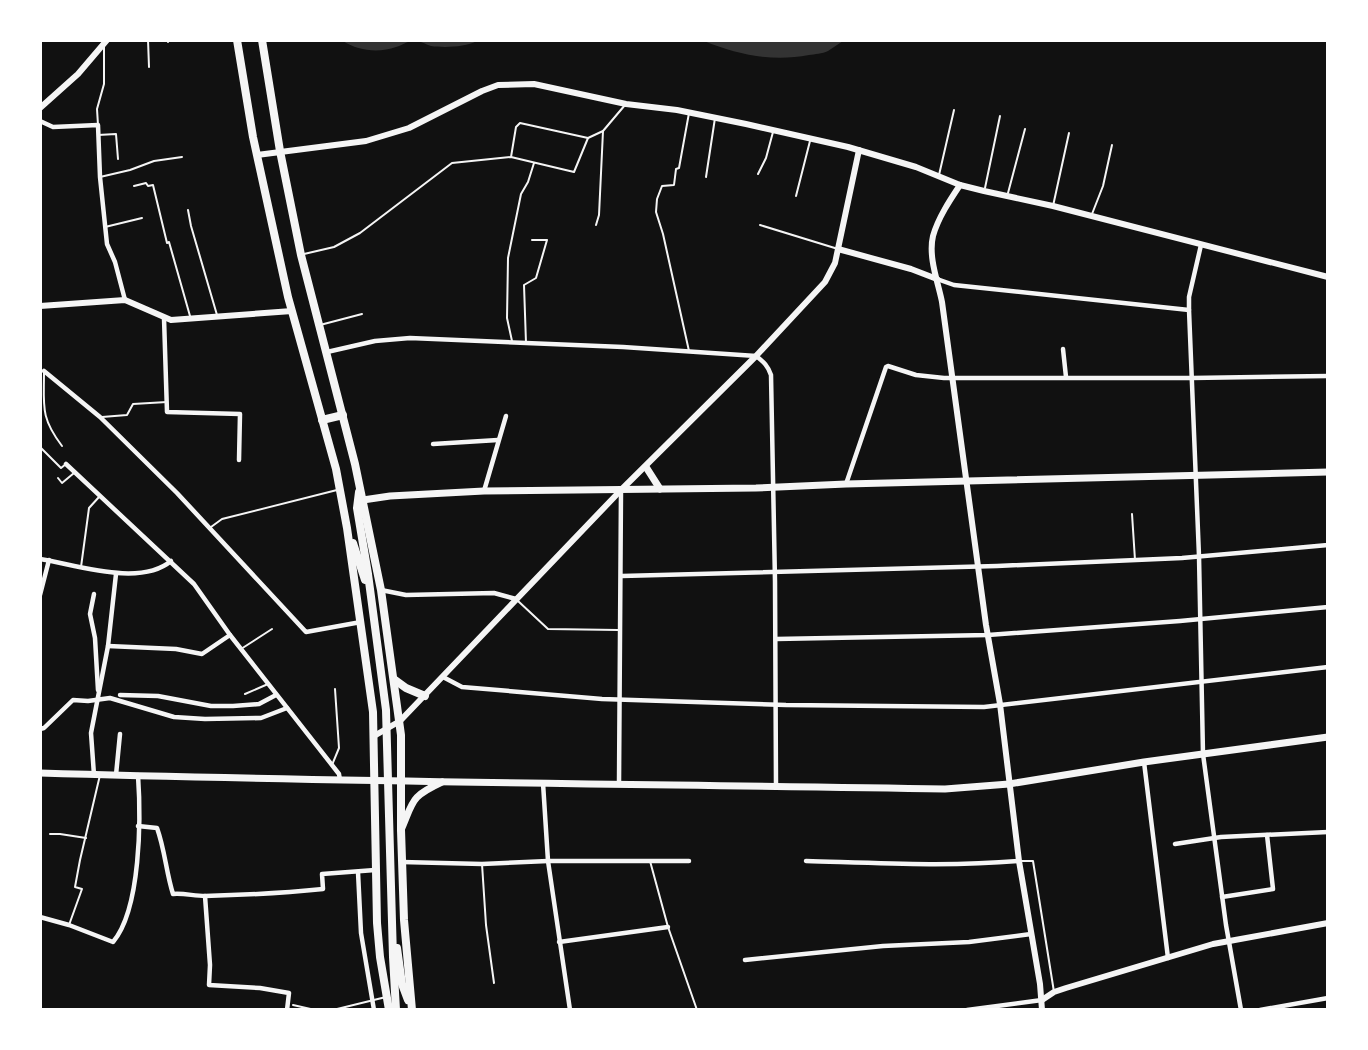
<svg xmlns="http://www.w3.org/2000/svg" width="1368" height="1050" font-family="'Public Sans',sans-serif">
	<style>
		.water { fill: #333 }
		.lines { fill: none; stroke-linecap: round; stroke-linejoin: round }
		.service { stroke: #f5f5f5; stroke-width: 2 }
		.minor { stroke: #f5f5f5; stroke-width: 4.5 }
		.tertiary { stroke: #f5f5f5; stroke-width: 6 }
		.secondary { stroke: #f5f5f5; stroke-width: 7 }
		.primary { stroke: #f5f5f5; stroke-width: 8 }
	</style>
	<rect width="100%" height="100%" fill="#111"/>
	<g class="water">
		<path d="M343,41H477C465,47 445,48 431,46C425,44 421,41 414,41C407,41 403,45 396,47C379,53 358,51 343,41Z"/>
		<path d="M704,41L843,40V41C838,44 833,48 828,51C822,54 815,54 809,55C773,62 738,55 704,41Z"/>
	</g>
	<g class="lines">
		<g class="service">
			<polyline points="148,40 149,67"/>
			<polyline points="168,40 168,42"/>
			<polyline points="689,113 679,168 676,169 674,185 662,186 657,199 656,212 663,234 689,351"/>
			<polyline points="98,125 97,109 104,84 104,45"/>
			<polyline points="98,135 116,134 118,159"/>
			<polyline points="511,157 516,127 520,123 588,138 603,131 625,105"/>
			<polyline points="758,174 766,158 773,132"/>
			<polyline points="939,175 954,110"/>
			<polyline points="100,177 130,170 154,161 182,157"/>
			<polyline points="706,177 715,118"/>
			<polyline points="134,186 146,183 148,186 153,185 167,243 169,242 190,316"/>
			<polyline points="985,188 1000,116"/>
			<polyline points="1008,193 1025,129"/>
			<polyline points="796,196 810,141"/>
			<polyline points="1053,206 1069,133"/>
			<polyline points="188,210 191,226 217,315"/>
			<polyline points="1092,214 1103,186 1112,145"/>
			<polyline points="596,225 599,215 603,131"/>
			<polyline points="760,225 838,249"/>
			<polyline points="105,227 142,218"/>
			<polyline points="304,254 334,247 360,233 452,163 511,157 574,172 588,138"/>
			<polyline points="320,325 362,314"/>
			<polyline points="512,341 507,318 508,258 521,194 528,182 534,163"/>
			<polyline points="526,343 524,285 536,278 547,240 532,240"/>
			<path d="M40,371H44C44,406 40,417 62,446"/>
			<polyline points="102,417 127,415 133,404 167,402"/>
			<polyline points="40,447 61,468 66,464"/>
			<polyline points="58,478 62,483 74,473"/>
			<polyline points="1132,514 1135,560"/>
			<polyline points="211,527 222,519 337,490"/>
			<polyline points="81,567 89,508 99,497"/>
			<polyline points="518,601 548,629 618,630"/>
			<polyline points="241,649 272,629"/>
			<polyline points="245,694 268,684"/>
			<polyline points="332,765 339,748 335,689"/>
			<polyline points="50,834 60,834 86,838"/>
			<polyline points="650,861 668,927 697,1010"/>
			<polyline points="1021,861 1033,861 1054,992"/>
			<polyline points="482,864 486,925 494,983"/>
			<polyline points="69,925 82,889 75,887 80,860 100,775"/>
			<polyline points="40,984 40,985"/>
			<polyline points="293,1005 315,1010"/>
			<polyline points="333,1010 386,997"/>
		</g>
		<g class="minor">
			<polyline points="40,121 53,127 98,125 100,177 107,244 115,262 125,300"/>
			<polyline points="1201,245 1189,297 1189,310 1199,556 1203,754 1226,925 1241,1010"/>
			<polyline points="937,279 954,285 1189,310"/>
			<polyline points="164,318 167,412 240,414 239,460"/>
			<polyline points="1063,349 1066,377"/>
			<path d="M327,352L375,341L410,338L623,347L756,356C764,362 768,366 771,375L775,581L776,786"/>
			<polyline points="44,371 100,417 177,493 306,632 361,622"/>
			<polyline points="433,444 498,440"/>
			<polyline points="66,464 194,584 230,635 339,774 340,780"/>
			<polyline points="846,484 886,367 888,366 916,375 944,378 1192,378 1328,376"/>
			<polyline points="484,491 506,416"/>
			<path d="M40,559C77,565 140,587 171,561"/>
			<polyline points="622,576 997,566 1182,558 1328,545"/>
			<polyline points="381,590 406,595 494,593 516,599"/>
			<polyline points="94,594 90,614 95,638 98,690"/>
			<polyline points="40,595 49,560"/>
			<polyline points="776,639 988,635 1180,621 1328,607"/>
			<polyline points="108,646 176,649 202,654 230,635"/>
			<polyline points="443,677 462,687 602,699 786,705 984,707 1328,667"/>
			<polyline points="120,695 158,696 211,706 233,706 259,704 276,695"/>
			<polyline points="40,729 44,728 73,700 88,701 110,698 174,717 205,719 261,718 287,708"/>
			<polyline points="1144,762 1168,958"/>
			<polyline points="94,775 91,733 108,646 116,574"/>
			<polyline points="116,775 120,734"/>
			<polyline points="543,783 548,861 570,1010"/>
			<polyline points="619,784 621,490"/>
			<path d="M138,826L157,828C165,850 166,872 173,894C184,893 194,896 205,896C245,895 284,893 323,889L322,874L375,870"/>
			<polyline points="1175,844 1221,837 1328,832"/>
			<path d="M806,861C876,863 948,867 1019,861"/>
			<polyline points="402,862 482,864 548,861 689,861"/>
			<polyline points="358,872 361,933 374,1010"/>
			<polyline points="205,896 210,965 209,985 260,988 289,993 287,1010"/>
			<polyline points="1222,897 1273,889 1267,835"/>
			<path d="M40,917L69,925L113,942C141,909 141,818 138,775"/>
			<polyline points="559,942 668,927"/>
			<polyline points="745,960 883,946 969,942 1031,934"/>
			<polyline points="967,1010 1042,1000"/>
			<polyline points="1260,1010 1328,998"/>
		</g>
		<g class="tertiary">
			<polyline points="40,108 78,74 107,40"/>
			<polyline points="257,155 366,141 409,128 482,91 498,85 534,84 626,104 677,110 746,124 848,147 916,167 960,185 984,191 1053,206 1328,277"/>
			<path d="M960,185C950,200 938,218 933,236C928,257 938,282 942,302L986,625L1000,704L1019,861L1040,984L1042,1010"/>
			<polyline points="838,249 911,269 937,279"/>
			<polyline points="40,306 125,300 171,320 292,311"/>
			<polyline points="374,736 400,721 621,490 756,356 825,282 835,263 859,150"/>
			<polyline points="1042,1000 1054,992 1066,988 1213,944 1328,923"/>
		</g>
		<g class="secondary">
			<polyline points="646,467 660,489"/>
			<polyline points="363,500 390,496 484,491 756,488 846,484 1328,472"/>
			<path d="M40,773C342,782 643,784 945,789L1009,784L1144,762L1328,737"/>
			<path d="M401,830C414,800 410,797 442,782"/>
		</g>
		<g class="primary">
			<polyline points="237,40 253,137 288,297 336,469 347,528 373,712 377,923 380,957 389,1010"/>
			<polyline points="262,40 280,151 301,255 355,464 381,590 401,735 401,830 404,920 412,1010"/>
			<polyline points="322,420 343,415"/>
			<polyline points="359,492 357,508 368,574 386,710 393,957 396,1010"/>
			<polyline points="353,543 365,580"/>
			<polyline points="395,680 406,688 425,696"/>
			<polyline points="397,948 402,984 408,1000"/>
		</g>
	</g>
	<rect width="1368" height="1050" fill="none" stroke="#ffffff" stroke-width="84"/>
</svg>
